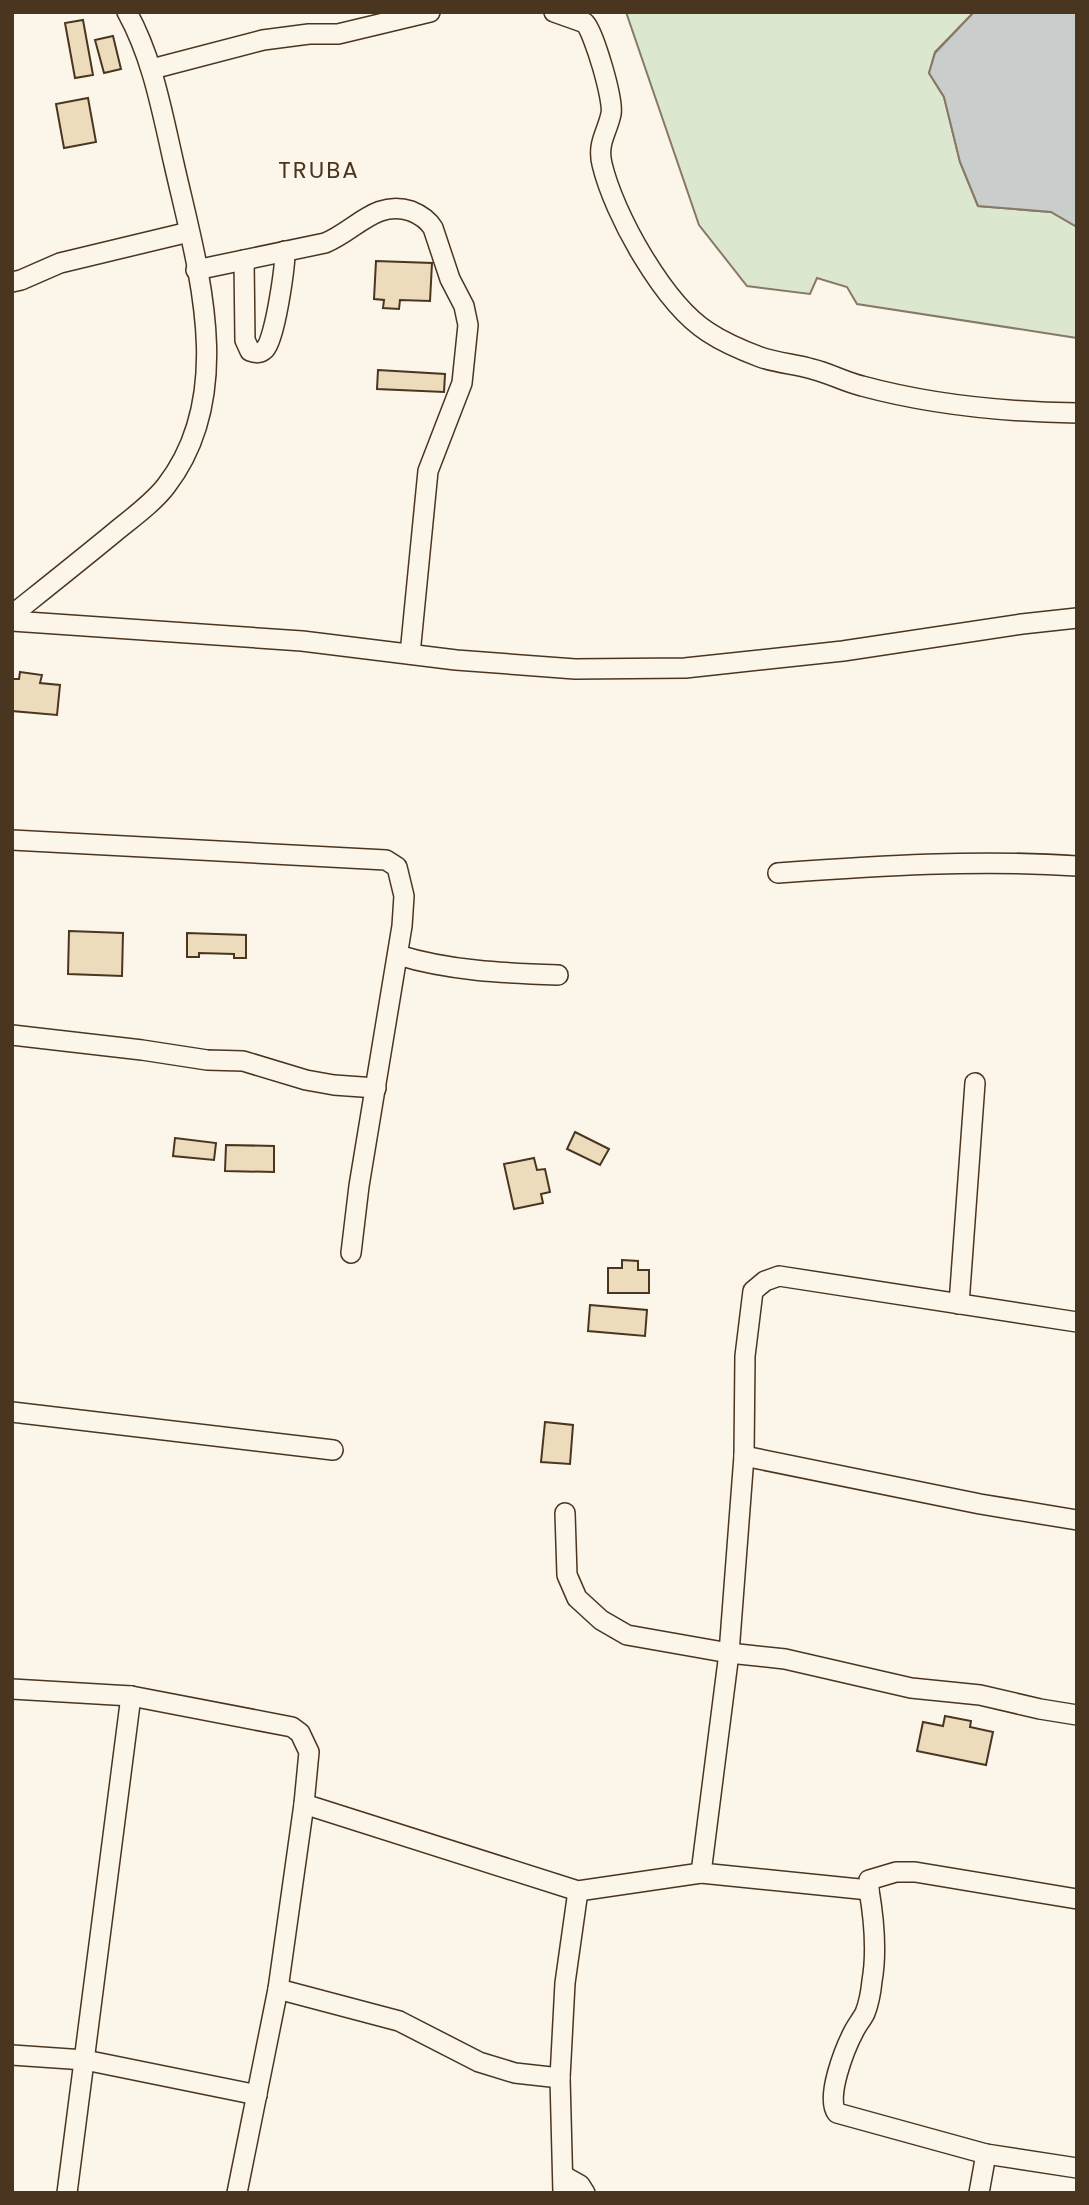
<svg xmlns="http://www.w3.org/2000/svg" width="1089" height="2205" font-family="Poppins,sans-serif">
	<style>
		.green { fill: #dce7d0; stroke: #887966; stroke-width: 2 }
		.water { fill: #c9cecd; stroke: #887966; stroke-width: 2 }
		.building { fill: #ecdcbc; stroke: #4a3520; stroke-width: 2 }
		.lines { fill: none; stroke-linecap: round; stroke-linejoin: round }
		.minor-casing { stroke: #4a3520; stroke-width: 22 }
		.minor { stroke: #fbf6e9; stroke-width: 19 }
		.labels { text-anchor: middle; stroke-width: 5; stroke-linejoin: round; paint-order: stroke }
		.quarter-label { font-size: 23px; letter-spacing: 2px; fill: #4a3520; stroke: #fbf6e9 }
	</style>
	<rect width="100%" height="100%" fill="#fbf6e9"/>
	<polygon class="green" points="626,12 974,12 935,52 929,73 944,97 960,162 978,206 1051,212 1077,227 1077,338 857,304 847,287 817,278 810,294 747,286 699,225"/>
	<polygon class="water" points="974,12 1077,12 1077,227 1051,212 978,206 960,162 944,97 929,73 935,53"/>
	<g class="building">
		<polygon points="83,20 93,75 75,78 65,23"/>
		<polygon points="113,36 121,69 104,73 95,40"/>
		<polygon points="88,98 96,142 64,148 56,104"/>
		<polygon points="376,261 432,263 430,301 400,300 399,309 383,308 384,300 374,299"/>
		<polygon points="378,370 445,374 444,392 377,389"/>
		<polygon points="20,672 42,675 40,683 60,685 57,715 12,711 12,679 19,679"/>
		<polygon points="69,931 123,933 122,976 68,974"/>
		<polygon points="187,933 246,935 246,958 234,958 234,954 199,953 199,957 187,957"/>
		<polygon points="575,1132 609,1149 600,1165 567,1149"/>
		<polygon points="175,1138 216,1143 214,1160 173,1156"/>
		<polygon points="226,1145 274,1146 274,1172 225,1171"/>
		<polygon points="534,1158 537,1170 545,1169 550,1192 541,1194 543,1203 514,1209 504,1164"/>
		<polygon points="622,1260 638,1261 638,1270 649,1270 649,1293 608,1293 608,1268 622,1268"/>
		<polygon points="590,1305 647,1310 645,1336 588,1331"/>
		<polygon points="545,1422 573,1425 570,1464 541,1462"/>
		<polygon points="945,1716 971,1721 970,1727 993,1732 986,1765 917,1751 923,1722 943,1726"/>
	</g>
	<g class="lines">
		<defs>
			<g id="minor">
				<path d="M554,12L585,23C594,33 614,100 611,114C607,133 597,143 602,164C614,215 664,304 708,332C723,342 744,351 760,357C777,363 795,364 812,369C829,373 845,382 862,386C932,405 1004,412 1077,413"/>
				<polyline points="152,69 263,40 309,34 338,34 430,12"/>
				<path d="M244,260L245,340L250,351C256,353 260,354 265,349C275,339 285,268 285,251"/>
				<path d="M196,270L325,243C355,231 376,199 411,211C421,215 428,220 433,228L450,279L464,306L468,325L462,383L428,471L410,654"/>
				<polyline points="12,282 21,280 60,263 189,232"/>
				<path d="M12,615C47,587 81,560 115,532C132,518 153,503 166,486C238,393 197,266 174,164C162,112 153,59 127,12"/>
				<polyline points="12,621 302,641 456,660 575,669 685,668 843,651 1022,624 1077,618"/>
				<polyline points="12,840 386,860 397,867 404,896 402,926 359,1186 351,1253"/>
				<path d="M778,873C877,866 977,859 1077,866"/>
				<path d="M398,955C450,971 503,973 558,975"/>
				<polyline points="12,1035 142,1050 207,1060 243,1061 306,1080 334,1085 376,1088"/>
				<polyline points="959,1304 975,1083"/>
				<polyline points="12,1412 333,1450"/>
				<polyline points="744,1456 980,1504 1077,1520"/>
				<polyline points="565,1513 567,1575 577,1598 601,1620 627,1635 729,1653 785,1659 911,1688 980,1695 1040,1709 1077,1715"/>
				<polyline points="12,1689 131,1696 292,1727 300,1733 309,1752 304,1804 278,1989 237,2193"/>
				<polyline points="304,1804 578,1891 701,1873 869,1890 869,1880 896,1872 915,1872 1077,1899"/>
				<polyline points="701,1873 729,1653 744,1456 745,1356 753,1291 765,1281 779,1276 1077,1322"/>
				<path d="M869,1890C874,1919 877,1952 872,1981C871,1991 869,2003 865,2013C862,2019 857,2025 854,2031C845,2048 825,2098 837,2113L986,2154L1077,2168"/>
				<polyline points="278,1989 399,2021 479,2062 515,2073 560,2078"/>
				<polyline points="12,2055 85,2060 257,2095"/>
				<polyline points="564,2176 580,2185 585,2193"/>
				<polyline points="67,2193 131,1696"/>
				<polyline points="563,2193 560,2078 565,1983 578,1891"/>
				<polyline points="979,2193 986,2154"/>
			</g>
		</defs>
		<use href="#minor" class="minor-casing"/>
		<use href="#minor" class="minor"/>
	</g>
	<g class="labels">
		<g class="quarter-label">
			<text x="319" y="178">TRUBA</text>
		</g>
	</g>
	<rect width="1089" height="2205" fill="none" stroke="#4a3520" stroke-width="28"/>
</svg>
